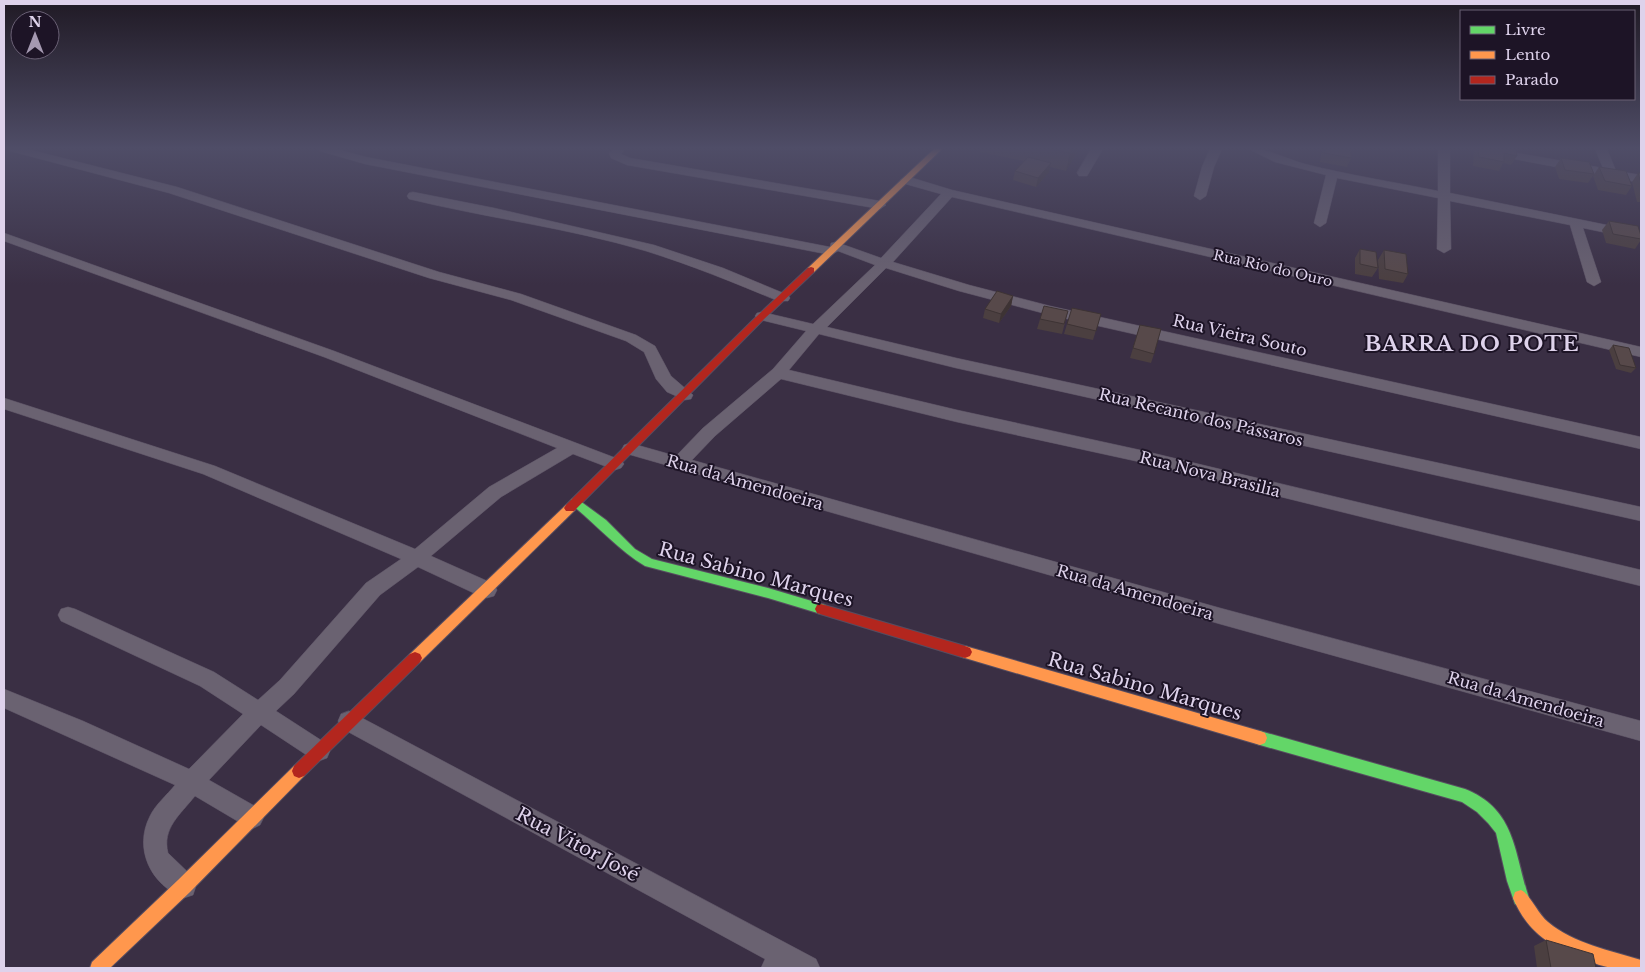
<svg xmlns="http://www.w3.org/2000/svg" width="1645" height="972" font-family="'Libre Baskerville',serif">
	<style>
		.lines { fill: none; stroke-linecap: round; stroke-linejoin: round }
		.street-casing { stroke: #574d60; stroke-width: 1 }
		.fast-casing { stroke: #574d60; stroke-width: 2 }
		.slow-casing { stroke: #574d60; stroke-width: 2 }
		.jam-casing { stroke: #574d60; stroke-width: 2 }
		.street { fill: #6a6271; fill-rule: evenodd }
		.fast { fill: #63d668; fill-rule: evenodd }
		.slow { fill: #ff974d; fill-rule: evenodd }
		.jam { fill: #b3261e; fill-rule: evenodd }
		.wall { fill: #4b3f40 }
		.shaded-wall { fill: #3d3334 }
		.building { fill: #57494a; stroke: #3d3334 }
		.labels { text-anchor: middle; stroke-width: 4; stroke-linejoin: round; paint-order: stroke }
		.far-street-label { font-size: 14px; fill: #ded2eb; stroke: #1d1426 }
		.street-label { font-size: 16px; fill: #ded2eb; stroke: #1d1426 }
		.near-street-label { font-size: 19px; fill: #ded2eb; stroke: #1d1426 }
		.district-label { font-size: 21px; font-weight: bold; letter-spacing: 1px; fill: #ded2eb; stroke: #1d1426 }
	</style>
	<rect width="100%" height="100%" fill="#3a2f44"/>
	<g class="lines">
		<defs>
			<g id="street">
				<polygon points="8,149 27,149 177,187 439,272 521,294 636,335 655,346 671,376 693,395 691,399 685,400 667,392 656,379 644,352 626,341 511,300 429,278 169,193 10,151"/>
				<polygon points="318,149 336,149 366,157 830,247 831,243 836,242 881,258 941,194 902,183 900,180 906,176 952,190 1641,347 1641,357 952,197 893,262 969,285 1050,306 1641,437 1641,449 1050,315 959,291 886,268 827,327 956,358 1641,507 1641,521 956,368 819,334 789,370 957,410 1140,450 1641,570 1641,586 1140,462 957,422 781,379 715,436 692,460 1220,608 1641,721 1641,741 1220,624 624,453 622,449 624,445 630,443 676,456 703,428 773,369 806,331 757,319 755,316 757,313 762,312 813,324 875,265 838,251 831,255 365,164 320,151"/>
				<polygon points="613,149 625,149 621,154 630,158 880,201 886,205 880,209 627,165 611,158 609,153"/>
				<polygon points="1091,149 1103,149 1087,176 1079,176 1077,173"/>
				<polygon points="1210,149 1222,149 1214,167 1206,196 1200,200 1194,196 1202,167"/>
				<path d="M1249,149C1268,148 1286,159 1305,164C1348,175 1394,182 1438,191V149H1450V193L1641,232V240L1583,228L1601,282L1594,286L1587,282L1570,225L1450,201L1451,249L1444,253L1437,249L1438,198L1337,178L1326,223L1320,227L1314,223L1326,175L1275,162Z"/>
				<polygon points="1471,149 1494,149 1603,168 1595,149 1607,149 1616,171 1641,175 1641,183 1477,152"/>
				<path d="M413,192L494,208L654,245L723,268L788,295L790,298L788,301H778C735,283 691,265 646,251C569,228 487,218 409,199L407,196L409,193Z"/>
				<path d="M4,233L334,351L621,460L624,464L621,468L615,470L573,454L501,497L431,556L494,584L497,590L494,596L487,598L480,596L418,567L380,595L294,694L276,711L327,744L330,751L327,758L319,761L311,758L261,725L209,780L260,809L264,817L260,825L252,829L244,825L195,796C180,815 162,828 168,853L193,877L196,886L193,895L184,898C151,885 133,849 150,816C155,805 167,795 175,785L4,708V689L83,721L189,769L243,714L200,686L61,621L58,615L61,609L68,607L75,609L214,672L258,700L280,680L366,583L401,559L203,474L4,409V398L215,466L415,549L489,487L557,448L324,357L4,241Z"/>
				<polygon points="349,711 816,959 820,968 761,968 765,959 341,728 338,721 341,714"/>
			</g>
			<g id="fast">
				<path d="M576,498L606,520L635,549L652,559L768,588L825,605L827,609L825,613L821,614L768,598L645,566C618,550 597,525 572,505L570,502L572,499Z"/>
				<path d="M1260,731L1465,789C1516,809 1514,853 1529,898L1527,904L1521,906L1515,904L1507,881L1496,833L1488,823L1477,812L1462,802L1260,745L1255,743L1253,738L1255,733Z"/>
			</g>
			<g id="slow">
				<polygon points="934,149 942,149 814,272 808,272 808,268"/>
				<polygon points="570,504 574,505 576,508 574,511 420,662 415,664 410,662 408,658 410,654 566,505"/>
				<polygon points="965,646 1260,731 1265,733 1267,738 1265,743 1260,745 965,658 960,656 958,652 960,648"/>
				<polygon points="299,764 304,766 306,771 304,776 190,892 110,968 90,968 92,962 178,880 294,766"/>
				<path d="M1521,890C1530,894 1538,914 1548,922C1574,944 1610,950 1641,960V968C1632,968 1623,969 1614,968C1604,967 1593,963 1584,959C1550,946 1528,933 1513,898L1515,892Z"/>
			</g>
			<g id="jam">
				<polygon points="811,267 814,268 814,272 761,322 574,511 566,511 564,508 566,505 755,318 808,268"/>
				<polygon points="821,604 965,646 970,648 972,652 970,656 965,658 817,613 815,609 817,605"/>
				<polygon points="415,652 420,654 422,658 420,662 304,776 299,778 294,776 292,771 294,766 410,654"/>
			</g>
		</defs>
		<use href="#street" class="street-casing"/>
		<use href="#fast" class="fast-casing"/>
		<use href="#slow" class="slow-casing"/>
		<use href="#jam" class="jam-casing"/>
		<use href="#street" class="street"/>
		<use href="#fast" class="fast"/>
		<use href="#slow" class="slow"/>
		<use href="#jam" class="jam"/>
	</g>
	<g class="wall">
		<polygon points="980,149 1079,149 1066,171 1050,167 1049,172 1036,187 1013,180 1015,171 1024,161 980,152"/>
		<polygon points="1322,149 1325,149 1351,158 1347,167 1320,162"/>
		<polygon points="1380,149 1396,149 1395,152"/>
		<polygon points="1474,149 1516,149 1517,156 1511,165 1503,163 1499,171 1473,166"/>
		<polygon points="1561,158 1594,174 1588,183 1559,179 1555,167"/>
		<polygon points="1599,167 1632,186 1626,195 1598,190 1593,176"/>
		<polygon points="1638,173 1641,183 1641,202 1637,202 1632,182"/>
		<polygon points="1609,221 1641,236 1641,240 1635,249 1606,243 1602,230"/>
		<polygon points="1360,249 1378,268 1372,277 1355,274 1355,258"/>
		<polygon points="1384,250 1408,274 1403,283 1379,279 1378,260"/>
		<polygon points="1013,296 1011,306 999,323 983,318 985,309"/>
		<polygon points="1068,311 1062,334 1037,329 1040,319"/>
		<polygon points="1101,314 1093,340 1064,334 1067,324"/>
		<polygon points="1140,325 1154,354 1151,363 1130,358"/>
		<polygon points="1613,345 1636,368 1631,373 1616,369 1609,350"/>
		<polygon points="1546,940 1596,968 1537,968 1534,946"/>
	</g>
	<g class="shaded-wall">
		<polygon points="1072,149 1079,149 1066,171 1070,153"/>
		<polygon points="1051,163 1049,172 1036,187 1038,178"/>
		<polygon points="1013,296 1011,306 999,323 1001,314"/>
	</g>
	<g class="building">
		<polygon points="1049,149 1072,149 1070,153"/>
		<polygon points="1325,149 1351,149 1351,158 1324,153"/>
		<polygon points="1478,149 1516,149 1517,156 1504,153 1504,162 1479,157"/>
		<polygon points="1028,157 1051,163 1038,178 1015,171"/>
		<polygon points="1561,158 1589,162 1594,174 1565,170"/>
		<polygon points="1599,167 1626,171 1632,186 1605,181"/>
		<polygon points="1638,173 1641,173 1641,183"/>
		<polygon points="1609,221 1638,226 1641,236 1641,239 1613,234"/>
		<polygon points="1360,249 1376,252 1378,268 1360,264"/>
		<polygon points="1384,250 1406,254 1408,274 1385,269"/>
		<polygon points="997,291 1013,296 1001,314 985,309"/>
		<polygon points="1044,306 1068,311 1064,324 1040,319"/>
		<polygon points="1072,308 1101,314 1096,331 1067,324"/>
		<polygon points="1140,325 1161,329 1154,354 1133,348"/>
		<polygon points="1613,345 1629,348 1636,368 1620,365"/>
		<polygon points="1546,940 1593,954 1596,968 1551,968"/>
	</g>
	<linearGradient id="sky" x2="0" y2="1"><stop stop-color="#201a25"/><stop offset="0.52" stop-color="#4f4d67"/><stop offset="1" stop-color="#4f4d67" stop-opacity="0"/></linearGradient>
	<rect width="1645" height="285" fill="url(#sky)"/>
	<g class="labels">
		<g class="far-street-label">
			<text transform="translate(1273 268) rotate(13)" y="5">Rua Rio do Ouro</text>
		</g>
		<g class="street-label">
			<text transform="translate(1240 335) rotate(13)" y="6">Rua Vieira Souto</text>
			<text transform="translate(1201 417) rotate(13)" y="6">Rua Recanto dos Pássaros</text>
			<text transform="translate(1210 474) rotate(14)" y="6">Rua Nova Brasilia</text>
			<text transform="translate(745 482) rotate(16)" y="6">Rua da Amendoeira</text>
			<text transform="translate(1135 592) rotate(16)" y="6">Rua da Amendoeira</text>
			<text transform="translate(1526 699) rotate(16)" y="6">Rua da Amendoeira</text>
		</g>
		<g class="near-street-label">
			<text transform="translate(756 574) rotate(15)" y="7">Rua Sabino Marques</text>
			<text transform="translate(1145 686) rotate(16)" y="7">Rua Sabino Marques</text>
			<text transform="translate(578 844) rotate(28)" y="7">Rua Vitor José</text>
		</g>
		<g class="district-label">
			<text x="1472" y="351">BARRA DO POTE</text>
		</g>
	</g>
	<rect width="1645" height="972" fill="none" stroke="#ded2eb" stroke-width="10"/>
	<rect x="1460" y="10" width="175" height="90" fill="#1d1426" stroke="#6a6075"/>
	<rect x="1470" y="26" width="25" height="8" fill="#63d668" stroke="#6a6075"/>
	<text x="1505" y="35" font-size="15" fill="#ded2eb">Livre</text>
	<rect x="1470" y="51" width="25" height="8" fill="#ff974d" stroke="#6a6075"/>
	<text x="1505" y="60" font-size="15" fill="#ded2eb">Lento</text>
	<rect x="1470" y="76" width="25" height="8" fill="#b3261e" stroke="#6a6075"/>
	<text x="1505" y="85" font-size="15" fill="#ded2eb">Parado</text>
	<g transform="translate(35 35)"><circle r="24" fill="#1d1426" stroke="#6a6075"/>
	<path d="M0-4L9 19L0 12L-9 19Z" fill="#a599b1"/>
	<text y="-8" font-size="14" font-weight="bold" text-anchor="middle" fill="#ded2eb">N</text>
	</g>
</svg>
